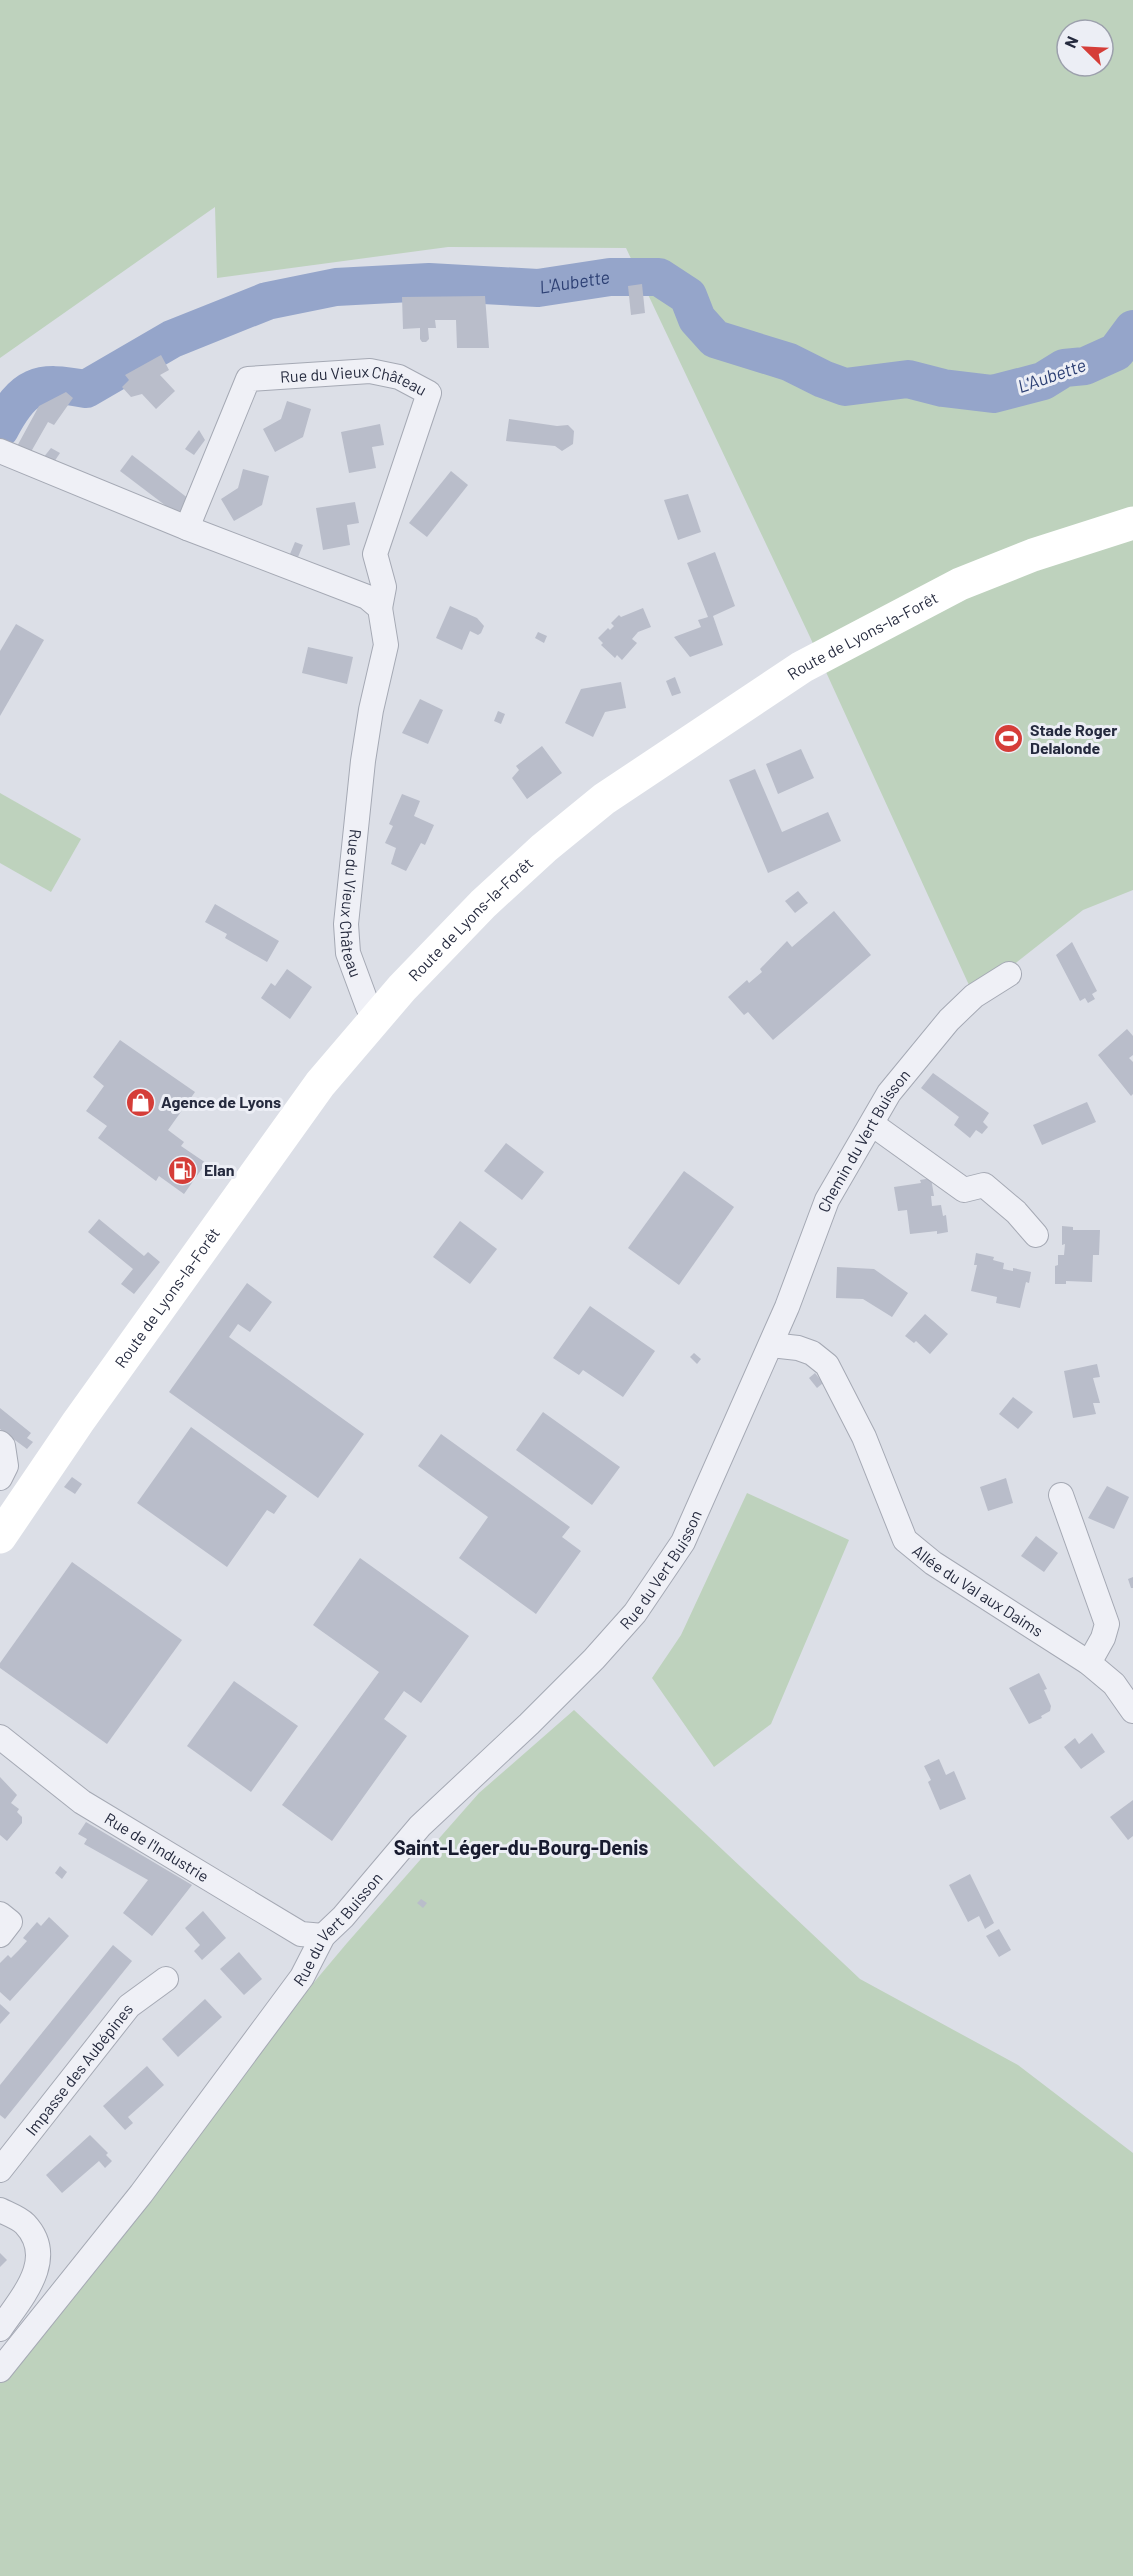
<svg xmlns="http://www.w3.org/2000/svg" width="1133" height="2576" font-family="Barlow,sans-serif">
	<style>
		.green { fill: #bed2bd; fill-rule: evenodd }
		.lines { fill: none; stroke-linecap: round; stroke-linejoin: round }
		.river { stroke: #95a5ca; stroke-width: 38 }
		.building { fill: #b9bdca }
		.minor-casing { stroke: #a5a9b4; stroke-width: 26 }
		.minor { stroke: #eff0f6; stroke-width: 24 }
		.secondary { stroke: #fff; stroke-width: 33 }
		.labels { text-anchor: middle; stroke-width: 6; stroke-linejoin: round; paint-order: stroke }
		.street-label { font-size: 16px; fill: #252a3e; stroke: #eceef5 }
		.poi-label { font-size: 16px; font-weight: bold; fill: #252a3e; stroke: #eceef5; text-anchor: start }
		.water-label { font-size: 18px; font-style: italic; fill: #2d4074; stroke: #eceef5 }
		.quarter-label { font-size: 20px; font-weight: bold; fill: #181b2f; stroke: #eceef5 }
	</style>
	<rect width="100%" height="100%" fill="#dcdfe7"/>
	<g class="green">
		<path d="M0,0H1133V890L1083,910L974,996L810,637L626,248L448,247L217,278L215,207L0,358ZM1067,30H1103V66H1067Z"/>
		<polygon points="0,793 81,839 51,892 0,863"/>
		<polygon points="747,1493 849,1540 771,1724 714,1767 652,1678 681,1635"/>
		<polygon points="574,1710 860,1979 1018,2065 1133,2153 1133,2576 0,2576 0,2356 347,1943 479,1793"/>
	</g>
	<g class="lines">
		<path class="river" id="s1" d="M0,429C24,384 37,380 86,389L172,339L267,301L336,287L429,282L538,288L610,277H659L688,296L697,319L715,339L789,362L823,379L845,387L908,379L943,388L993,394L1043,381L1064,368L1085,366L1116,352L1133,329"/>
	</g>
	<g class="building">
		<polygon points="642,284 645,313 631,315 628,286"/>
		<polygon points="485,296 489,348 457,348 456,320 435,320 436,328 428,328 429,339 426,342 422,342 420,339 420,328 403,329 402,297"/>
		<polygon points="161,355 169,370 160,375 175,391 156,409 142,394 131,397 122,387 129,380 125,375"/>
		<polygon points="66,392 73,398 54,425 48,422 32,450 15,450 39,406"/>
		<polygon points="287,401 311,409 303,437 275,452 263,429 281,419"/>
		<polygon points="509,419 557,426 568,425 574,431 573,444 562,451 555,446 506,441"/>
		<polygon points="380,424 384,445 372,447 376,468 349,473 341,432"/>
		<polygon points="199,430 205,440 194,455 185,449"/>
		<polygon points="51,448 60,453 54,462 43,458"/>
		<polygon points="132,455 189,499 178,515 120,471"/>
		<polygon points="243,469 269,476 262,505 234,521 221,499 238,488"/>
		<polygon points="451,471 468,485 427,537 409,523"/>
		<polygon points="688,494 701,532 678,540 664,500"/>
		<polygon points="355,502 359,523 347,525 350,545 323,550 316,508"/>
		<polygon points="295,542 303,545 298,557 290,554"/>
		<polygon points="715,552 735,606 713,616 723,645 690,657 674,637 701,627 698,620 708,617 687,563"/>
		<polygon points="450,606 477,618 484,626 481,633 478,635 470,631 462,650 436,638"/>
		<polygon points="643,608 651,627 638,632 632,639 637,643 622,660 617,655 615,658 601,645 603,643 598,638 608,628 610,630 614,626 611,623 619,615 621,617"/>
		<polygon points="16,624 44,640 0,716 0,651"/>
		<polygon points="538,632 547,636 544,643 535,638"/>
		<polygon points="308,647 353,657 347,684 302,673"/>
		<polygon points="675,677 681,693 672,696 666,681"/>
		<polygon points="621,682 626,708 605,712 593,737 565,723 581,689"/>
		<polygon points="420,699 443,710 428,744 402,733"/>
		<polygon points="498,711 505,714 501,724 494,721"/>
		<polygon points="542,746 562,773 527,799 512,778 519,770 516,766"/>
		<polygon points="801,749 814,778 778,794 766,764"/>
		<polygon points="755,769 782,832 828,812 841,841 768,873 729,780"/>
		<polygon points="402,794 420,801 414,816 434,825 425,845 421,843 406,871 391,864 396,848 385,843 393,826 389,824"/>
		<polygon points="798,891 808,903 795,913 785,901"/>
		<polygon points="215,904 279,941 267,962 225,938 227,934 205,922"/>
		<polygon points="834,911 871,955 773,1040 748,1012 744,1015 728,997 747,980 749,983 762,972 760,969 787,941 792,947"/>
		<polygon points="1072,942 1097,991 1092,994 1095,999 1088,1003 1085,998 1080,1001 1056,955"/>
		<polygon points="287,969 312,987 290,1019 261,998 271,983 275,986"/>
		<polygon points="1127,1029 1133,1036 1133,1055 1129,1058 1133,1062 1133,1094 1131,1096 1098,1055"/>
		<polygon points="120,1040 195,1092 168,1130 184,1142 181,1146 206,1163 184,1194 159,1176 156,1181 98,1138 107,1126 86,1111 104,1086 93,1077"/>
		<polygon points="933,1073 989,1113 983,1122 988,1127 982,1134 976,1130 970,1138 954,1125 959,1117 921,1088"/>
		<polygon points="1087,1102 1096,1122 1042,1145 1033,1125"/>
		<polygon points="506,1143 544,1172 522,1200 484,1171"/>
		<polygon points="684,1171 734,1207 679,1285 628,1248"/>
		<polygon points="931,1178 934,1196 931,1196 932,1206 941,1205 943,1216 946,1215 948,1232 937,1234 937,1231 910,1234 907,1210 898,1211 894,1187 921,1183 920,1180"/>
		<polygon points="99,1219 144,1256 148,1252 160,1262 134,1294 121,1284 133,1269 88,1232"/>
		<polygon points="460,1221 497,1249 470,1284 433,1257"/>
		<polygon points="1062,1226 1073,1227 1073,1230 1100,1230 1099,1255 1093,1255 1092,1282 1066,1281 1066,1284 1055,1284 1055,1266 1058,1265 1058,1255 1064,1255 1065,1244 1062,1245"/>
		<polygon points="976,1253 994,1257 993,1260 1004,1263 1003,1269 1013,1271 1013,1268 1031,1272 1029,1283 1026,1282 1020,1308 996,1303 997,1297 971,1291 977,1265 974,1265"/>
		<polygon points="837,1267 874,1269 908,1293 892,1317 863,1299 836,1298"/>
		<polygon points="247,1283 272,1302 250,1332 238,1324 229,1337 364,1434 318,1498 169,1392"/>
		<polygon points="590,1306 655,1351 623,1397 583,1370 579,1375 553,1358"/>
		<polygon points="925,1314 948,1334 930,1354 916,1341 914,1343 905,1336"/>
		<polygon points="694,1353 701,1359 697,1364 690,1357"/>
		<polygon points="1097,1364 1100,1377 1093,1378 1100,1403 1093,1403 1096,1414 1073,1418 1064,1371"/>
		<polygon points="815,1373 823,1383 817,1388 809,1378"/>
		<polygon points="1013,1397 1033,1412 1018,1429 999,1414"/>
		<polygon points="0,1408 31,1433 27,1438 33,1442 27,1449 0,1429"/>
		<polygon points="543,1412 620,1467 592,1505 516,1450"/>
		<polygon points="191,1427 287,1496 274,1514 267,1510 227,1567 137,1503"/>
		<polygon points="441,1434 570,1527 562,1537 581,1551 536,1614 459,1558 488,1517 418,1466"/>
		<polygon points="72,1477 82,1484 75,1494 64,1487"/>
		<polygon points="1006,1478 1013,1503 988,1511 980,1487"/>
		<polygon points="1107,1486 1129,1497 1114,1529 1088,1518"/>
		<polygon points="1036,1536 1058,1553 1044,1572 1021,1556"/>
		<polygon points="360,1558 469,1636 421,1703 404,1691 384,1719 407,1736 332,1841 282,1805 379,1672 313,1625"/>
		<polygon points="72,1562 182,1640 107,1744 0,1668 0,1663"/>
		<polygon points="1133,1577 1133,1588 1131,1588 1128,1579"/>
		<polygon points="1039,1673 1047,1689 1044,1690 1051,1706 1050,1711 1041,1716 1042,1718 1029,1724 1009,1688"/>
		<polygon points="234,1681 298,1726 251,1792 187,1746"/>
		<polygon points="1092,1733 1105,1752 1081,1769 1064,1747 1075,1738 1079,1744"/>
		<polygon points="939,1759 946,1775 954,1771 966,1799 940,1810 928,1782 931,1780 924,1766"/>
		<polygon points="0,1777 17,1795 11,1803 19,1809 17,1812 22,1817 22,1823 7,1841 0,1835"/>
		<polygon points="1133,1800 1133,1836 1128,1840 1110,1817"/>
		<polygon points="86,1822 192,1885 152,1936 123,1913 148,1880 84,1844 87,1839 78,1834"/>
		<polygon points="60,1866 67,1872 62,1879 55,1873"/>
		<polygon points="970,1874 994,1923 985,1929 979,1916 968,1922 949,1885"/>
		<polygon points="421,1899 427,1903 423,1908 417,1903"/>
		<polygon points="203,1911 226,1938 202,1960 194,1951 200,1945 185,1928"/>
		<polygon points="49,1917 69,1936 10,2001 0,1992 0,1963 8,1955 11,1958 19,1950 27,1941 23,1938 37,1922 41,1926"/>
		<polygon points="999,1929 1011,1950 999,1957 986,1936"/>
		<polygon points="113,1945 132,1961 5,2119 0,2115 0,2085"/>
		<polygon points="239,1952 262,1979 244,1995 220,1969"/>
		<polygon points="205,1999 222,2017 178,2057 162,2039"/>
		<polygon points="0,2004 10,2013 0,2024"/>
		<polygon points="147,2066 164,2085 128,2117 133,2123 125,2130 103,2106"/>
		<polygon points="90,2135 108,2153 106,2155 112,2161 105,2168 99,2161 62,2193 46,2175"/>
		<polygon points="0,2253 7,2260 0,2267"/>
	</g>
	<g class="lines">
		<defs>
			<g id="minor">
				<path id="s2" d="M0,451L187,528L367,597L380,608L386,645L371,710L363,761L346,924L348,953L368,1007L375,1017"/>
				<path id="s3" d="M187,528L248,379L370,371L399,377L429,393L375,554L384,587L380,608"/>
				<polyline points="872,1124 964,1190 984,1185 1016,1212 1036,1235"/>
				<path id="s4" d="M771,1345L798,1348L812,1353L827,1365L864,1437L905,1540L933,1563L1089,1663L1114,1684L1133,1711"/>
				<polyline points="0,1443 3,1446 6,1466 0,1478"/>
				<polyline points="1061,1495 1107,1624 1103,1638 1089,1663"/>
				<path id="s5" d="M0,1737L82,1802L301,1934L323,1936"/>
				<polyline points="0,1914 10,1922 0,1935"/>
				<path id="s6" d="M0,2170L129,2006L166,1979"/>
				<path d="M0,2210C8,2214 19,2218 25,2224C58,2259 21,2298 0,2329"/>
				<path id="s7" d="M0,2370L141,2194L302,1977L323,1936L343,1917L420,1826L529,1724L594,1659L635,1613L683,1542L787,1307L827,1200L889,1093L949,1020L974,996L1009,974"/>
			</g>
		</defs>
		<use href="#minor" class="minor-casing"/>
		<use href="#minor" class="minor"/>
		<path class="secondary" id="s8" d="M0,1537L78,1422L320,1084L402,988L483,904L544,848L604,799L802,667L960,584L1033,555L1133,523"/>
	</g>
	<defs>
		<symbol id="stadium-disc" viewBox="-11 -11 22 22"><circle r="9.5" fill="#d53d38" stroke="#eceef5"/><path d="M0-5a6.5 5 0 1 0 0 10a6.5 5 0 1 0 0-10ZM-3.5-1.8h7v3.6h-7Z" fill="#fff"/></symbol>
		<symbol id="shop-disc" viewBox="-11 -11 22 22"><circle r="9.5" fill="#d53d38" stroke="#eceef5"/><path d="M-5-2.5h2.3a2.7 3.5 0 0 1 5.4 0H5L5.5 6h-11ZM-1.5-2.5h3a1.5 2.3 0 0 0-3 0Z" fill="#fff"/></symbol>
		<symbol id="fuel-disc" viewBox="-11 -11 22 22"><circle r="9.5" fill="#d53d38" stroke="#eceef5"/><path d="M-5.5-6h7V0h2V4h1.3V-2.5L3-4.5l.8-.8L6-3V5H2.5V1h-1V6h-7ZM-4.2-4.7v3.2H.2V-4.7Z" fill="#fff"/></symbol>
	</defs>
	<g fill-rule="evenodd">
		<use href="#stadium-disc" x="992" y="722" width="33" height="33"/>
		<use href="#shop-disc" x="124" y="1086" width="33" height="33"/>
		<use href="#fuel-disc" x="166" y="1154" width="33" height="33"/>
	</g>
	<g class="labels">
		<g class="street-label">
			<text dy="6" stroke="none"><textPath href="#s3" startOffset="268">Rue du Vieux Château</textPath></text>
			<text dy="6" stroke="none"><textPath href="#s8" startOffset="1264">Route de Lyons-la-Forêt</textPath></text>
			<text dy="6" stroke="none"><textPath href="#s2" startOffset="711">Rue du Vieux Château</textPath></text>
			<text dy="6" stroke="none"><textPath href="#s8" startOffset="778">Route de Lyons-la-Forêt</textPath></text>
			<text dy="6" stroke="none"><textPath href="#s7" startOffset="1518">Chemin du Vert Buisson</textPath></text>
			<text dy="6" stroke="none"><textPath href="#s8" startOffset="292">Route de Lyons-la-Forêt</textPath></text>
			<text dy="6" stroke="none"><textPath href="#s7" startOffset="1042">Rue du Vert Buisson</textPath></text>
			<text dy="6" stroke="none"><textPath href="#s4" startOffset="342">Allée du Val aux Daims</textPath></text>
			<text dy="6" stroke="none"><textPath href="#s5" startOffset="192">Rue de l'Industrie</textPath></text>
			<text dy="6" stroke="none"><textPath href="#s7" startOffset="556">Rue du Vert Buisson</textPath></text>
			<text dy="6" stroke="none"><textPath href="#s6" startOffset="128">Impasse des Aubépines</textPath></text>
		</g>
		<g class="poi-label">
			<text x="1030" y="736">Stade Roger<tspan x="1030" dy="18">Delalonde</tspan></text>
			<text x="161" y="1108">Agence de Lyons</text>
			<text x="204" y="1176">Elan</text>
		</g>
		<g class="water-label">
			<text dy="6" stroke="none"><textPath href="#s1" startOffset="618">L'Aubette</textPath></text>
			<text transform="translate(1052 376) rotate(-19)" y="6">L'Aubette</text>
		</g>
		<g class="quarter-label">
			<text x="521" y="1855">Saint-Léger-du-Bourg-Denis</text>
		</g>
	</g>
	<g transform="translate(1085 48) rotate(294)"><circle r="28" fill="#eceef5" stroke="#9ca0ac" stroke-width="1.5"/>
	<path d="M0-4.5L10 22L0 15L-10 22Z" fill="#d53d38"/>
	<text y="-9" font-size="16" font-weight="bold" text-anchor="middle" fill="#252a3e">N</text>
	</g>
</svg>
